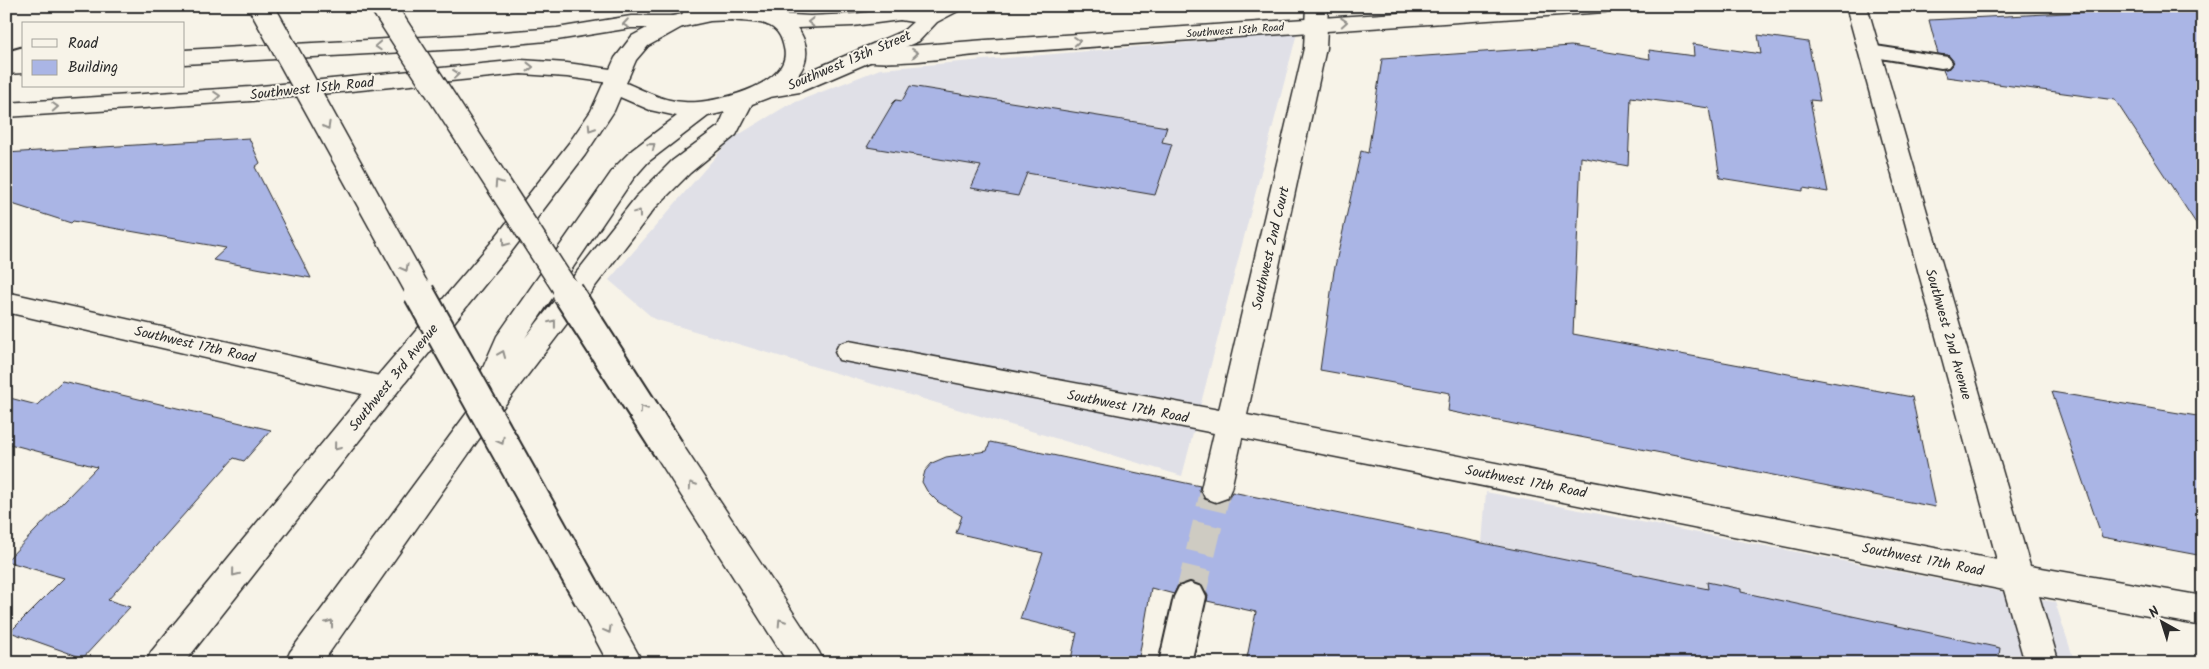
<svg xmlns="http://www.w3.org/2000/svg" width="2209" height="669" font-family="Kalam,sans-serif">
	<style>
		.built { fill: #e0e0e7 }
		.building { fill: #aab5e5; stroke: #2b2b2b }
		.lines { fill: none; stroke-linecap: round; stroke-linejoin: round }
		.minor-tunnel { stroke: #cecbc2; stroke-width: 30; stroke-dasharray: 30 15; stroke-linecap: butt }
		.service-casing { stroke: #2b2b2b; stroke-width: 4 }
		.minor-casing { stroke: #2b2b2b; stroke-width: 3 }
		.tertiary-casing { stroke: #2b2b2b; stroke-width: 3 }
		.secondary-casing { stroke: #2b2b2b; stroke-width: 3 }
		.motorway-casing { stroke: #2b2b2b; stroke-width: 3 }
		.service { fill: #f7f3e8; fill-rule: evenodd }
		.minor { fill: #f7f3e8; fill-rule: evenodd }
		.tertiary { fill: #f7f3e8; fill-rule: evenodd }
		.secondary { fill: #f7f3e8; fill-rule: evenodd }
		.motorway { fill: #f7f3e8; fill-rule: evenodd }
		.motorway-bridge-far1-casing { stroke: #2b2b2b; stroke-width: 27; stroke-linecap: butt }
		.motorway-bridge-casing { stroke: #2b2b2b; stroke-width: 34; stroke-linecap: butt }
		.motorway-bridge-far1 { stroke: #f7f3e8; stroke-width: 24 }
		.motorway-bridge { stroke: #f7f3e8; stroke-width: 30 }
		.oneway { stroke: #918f8a }
		.labels { text-anchor: middle; stroke-width: 4; stroke-linejoin: round; paint-order: stroke }
		.far-street-label { font-size: 11px; fill: #2b2b2b; stroke: #f7f3e8 }
		.street-label { font-size: 14px; fill: #2b2b2b; stroke: #f7f3e8 }
	</style>
	<rect width="100%" height="100%" fill="#f7f3e8"/>
	<filter id="ink" filterUnits="userSpaceOnUse"><feTurbulence type="fractalNoise" baseFrequency=".02" numOctaves="2"/><feDisplacementMap in="SourceGraphic" scale="10" xChannelSelector="R" yChannelSelector="G"/><feConvolveMatrix kernelMatrix="1 2 1 2 8 2 1 2 1" color-interpolation-filters="sRGB"/></filter>
	<g filter="url(#ink)">
		<g class="built">
			<polygon points="1297,33 1182,476 654,319 609,280 730,140 788,105 880,69"/>
			<polygon points="1486,492 2055,602 2075,663 1473,663"/>
		</g>
		<g class="building">
			<polygon points="2203,6 2203,234 2115,100 1946,77 1943,70 1949,68 1954,62 1948,55 1938,54 1929,20"/>
			<polygon points="1758,35 1808,42 1820,101 1810,100 1828,192 1803,188 1803,191 1720,178 1709,108 1631,97 1628,166 1581,157 1573,334 1912,397 1935,507 1448,411 1450,393 1320,370 1334,271 1361,151 1368,153 1382,59 1571,46 1650,59 1649,50 1694,56 1693,44 1761,54"/>
			<polygon points="910,86 1167,127 1162,142 1172,144 1155,195 1027,173 1018,196 971,188 981,166 867,147 893,103 896,100 902,101"/>
			<polygon points="249,138 260,163 255,167 311,278 213,260 226,248 73,221 71,223 6,202 6,153"/>
			<polygon points="62,381 271,430 244,461 234,458 108,600 130,607 83,658 10,632 64,578 6,561 97,467 6,443 6,397 37,405"/>
			<polygon points="2052,392 2203,417 2203,556 2102,537"/>
			<polygon points="990,442 1200,486 1199,490 1203,499 1215,504 1228,500 1232,492 1708,589 1707,582 1741,589 1741,592 2000,648 1998,663 1246,663 1256,612 1207,601 1208,596 1203,586 1191,581 1178,585 1174,594 1151,588 1138,663 1070,663 1077,633 1020,619 1043,553 956,533 962,516 938,502 927,491 922,482 925,471 932,463 946,457 987,451"/>
		</g>
		<g class="lines">
			<polyline class="minor-tunnel" points="1190,597 1216,489"/>
			<defs>
				<g id="service">
					<polygon points="1869,45 1941,56 1948,57 1952,62 1948,67 1941,68 1862,55 1859,51 1862,47"/>
					<polygon points="24,47 24,60 6,65 6,52"/>
					<polygon points="1190,583 1201,587 1206,597 1191,663 1159,663 1174,597 1179,587"/>
				</g>
				<g id="minor">
					<polygon points="686,6 707,6 700,22 692,23 684,22 681,17"/>
					<polygon points="768,6 789,6 783,25 775,26 767,25 764,20"/>
					<polygon points="1306,6 1328,6 1326,48 1247,415 1997,560 1846,6 1867,6 2030,566 2203,596 2203,626 2039,596 2059,663 2025,663 2004,590 1242,438 1231,489 1227,498 1216,502 1205,498 1201,489 1214,433 839,360 835,352 839,344 849,341 1219,410 1304,48"/>
					<polygon points="6,292 384,377 394,380 398,388 394,396 384,399 6,312"/>
				</g>
				<g id="tertiary">
					<path d="M1505,6H1615L1612,10L1605,12L986,54C952,57 889,67 858,60L855,55L858,50L986,40Z"/>
					<polygon points="631,16 675,16 683,17 686,22 683,27 675,28 631,28 557,40 461,49 184,64 184,50 461,35 557,28"/>
					<polygon points="24,59 24,73 6,74 6,60"/>
					<polygon points="521,60 567,63 618,70 626,72 629,77 626,82 618,84 567,77 521,74 251,101 6,117 6,103 251,87"/>
				</g>
				<path id="secondary" d="M935,6H963L960,10L937,22L919,41L800,92L770,97L752,104L736,135L690,173L654,209L479,439L322,663H285L290,652L475,402L471,395L497,336L615,167L632,150L677,116L650,110L620,97L614,111L585,155L508,256L399,390L184,663H146L151,652L379,374L490,244L569,143L591,111L615,58L632,36L667,17L710,9L732,8L775,14L810,16L853,14L900,8L926,10ZM732,20C743,22 760,21 770,26C779,31 782,38 784,48C794,85 710,105 684,102C663,101 645,91 626,83L636,60L648,46L682,27L710,21ZM900,20L913,22L903,31L796,77C810,62 809,43 797,28L853,26ZM725,112L719,126L672,161L636,197L525,338L633,179L648,162L708,116Z"/>
				<g id="motorway">
					<polygon points="669,438 680,441 819,652 824,663 788,663 658,459 654,450 658,441"/>
					<polygon points="589,582 601,587 643,663 608,663 573,597 577,587"/>
				</g>
			</defs>
			<use href="#service" class="service-casing"/>
			<use href="#minor" class="minor-casing"/>
			<use href="#tertiary" class="tertiary-casing"/>
			<use href="#secondary" class="secondary-casing"/>
			<use href="#motorway" class="motorway-casing"/>
			<use href="#service" class="service"/>
			<use href="#minor" class="minor"/>
			<use href="#tertiary" class="tertiary"/>
			<use href="#secondary" class="secondary"/>
			<use href="#motorway" class="motorway"/>
			<defs>
				<g id="motorway-bridge-far1">
					<polyline points="261,6 420,294"/>
					<polyline points="383,6 569,294"/>
				</g>
				<g id="motorway-bridge">
					<polyline points="419,293 589,597"/>
					<polyline points="568,293 669,450"/>
				</g>
			</defs>
			<use href="#motorway-bridge-far1" class="motorway-bridge-far1-casing"/>
			<use href="#motorway-bridge" class="motorway-bridge-casing"/>
			<use href="#motorway-bridge-far1" class="motorway-bridge-far1"/>
			<use href="#motorway-bridge" class="motorway-bridge"/>
		</g>
		<defs><path id="oneway-chevron" d="M-2-3.5L2.5 0L-2 3.5" fill="none" stroke-width="1.6" stroke-linecap="round" stroke-linejoin="round" transform="scale(1.25)"/></defs>
		<g class="oneway">
			<use href="#oneway-chevron" transform="translate(811 22) rotate(-179)"/>
			<use href="#oneway-chevron" transform="translate(1344 22) rotate(-4)"/>
			<use href="#oneway-chevron" transform="translate(626 24) rotate(172)"/>
			<use href="#oneway-chevron" transform="translate(1077 41) rotate(-4)"/>
			<use href="#oneway-chevron" transform="translate(378 46) rotate(177)"/>
			<use href="#oneway-chevron" transform="translate(915 53) rotate(-6)"/>
			<use href="#oneway-chevron" transform="translate(530 67)"/>
			<use href="#oneway-chevron" transform="translate(456 74) rotate(-6)"/>
			<use href="#oneway-chevron" transform="translate(217 96) rotate(-4)"/>
			<use href="#oneway-chevron" transform="translate(55 107) rotate(-3)"/>
			<use href="#oneway-chevron" transform="translate(327 126) rotate(61)"/>
			<use href="#oneway-chevron" transform="translate(591 128) rotate(123)"/>
			<use href="#oneway-chevron" transform="translate(652 146) rotate(-39)"/>
			<use href="#oneway-chevron" transform="translate(498 183) rotate(-123)"/>
			<use href="#oneway-chevron" transform="translate(638 213) rotate(-53)"/>
			<use href="#oneway-chevron" transform="translate(505 243) rotate(127)"/>
			<use href="#oneway-chevron" transform="translate(405 268) rotate(61)"/>
			<use href="#oneway-chevron" transform="translate(553 323) rotate(-52)"/>
			<use href="#oneway-chevron" transform="translate(502 354) rotate(-67)"/>
			<use href="#oneway-chevron" transform="translate(643 409) rotate(-123)"/>
			<use href="#oneway-chevron" transform="translate(501 441) rotate(61)"/>
			<use href="#oneway-chevron" transform="translate(337 447) rotate(129)"/>
			<use href="#oneway-chevron" transform="translate(692 485) rotate(-123)"/>
			<use href="#oneway-chevron" transform="translate(235 573) rotate(129)"/>
			<use href="#oneway-chevron" transform="translate(781 622) rotate(-123)"/>
			<use href="#oneway-chevron" transform="translate(330 623) rotate(-54)"/>
			<use href="#oneway-chevron" transform="translate(608 630) rotate(61)"/>
		</g>
	</g>
	<g class="labels">
		<g class="far-street-label">
			<text transform="translate(1235 30) rotate(-4)" y="4">Southwest 15th Road</text>
		</g>
		<g class="street-label">
			<text transform="translate(849 60) rotate(-23)" y="5">Southwest 13th Street</text>
			<text transform="translate(312 88) rotate(-6)" y="5">Southwest 15th Road</text>
			<text transform="translate(1270 248) rotate(-77)" y="5">Southwest 2nd Court</text>
			<text transform="translate(1949 334) rotate(74)" y="5">Southwest 2nd Avenue</text>
			<text transform="translate(195 344) rotate(13)" y="5">Southwest 17th Road</text>
			<text transform="translate(393 377) rotate(-51)" y="5">Southwest 3rd Avenue</text>
			<text transform="translate(1128 406) rotate(11)" y="5">Southwest 17th Road</text>
			<text transform="translate(1526 481) rotate(11)" y="5">Southwest 17th Road</text>
			<text transform="translate(1923 559) rotate(11)" y="5">Southwest 17th Road</text>
		</g>
	</g>
	<rect width="2209" height="669" fill="none" stroke="#f7f3e8" stroke-width="25"/>
	<rect x="12" y="12" width="2184" height="644" fill="none" stroke="#2b2b2b" stroke-width="2" filter="url(#ink)"/>
	<rect x="22" y="22" width="162" height="65" fill="#f7f3e8" stroke="#a5a39c"/>
	<rect x="32" y="39" width="25" height="8" fill="#f7f3e8" stroke="#a5a39c"/>
	<text x="68" y="48" font-size="15" fill="#2b2b2b">Road</text>
	<rect x="32" y="60" width="25" height="15" fill="#aab5e5" stroke="#a5a39c"/>
	<text x="68" y="72" font-size="15" fill="#2b2b2b">Building</text>
	<g transform="translate(2162 622) rotate(321)" stroke="#f7f3e8" stroke-width="4" paint-order="stroke">
	<path d="M0-4L9 19L0 12L-9 19Z" fill="#2b2b2b"/>
	<text y="-8" font-size="14" font-weight="bold" text-anchor="middle" fill="#2b2b2b">N</text>
	</g>
</svg>
